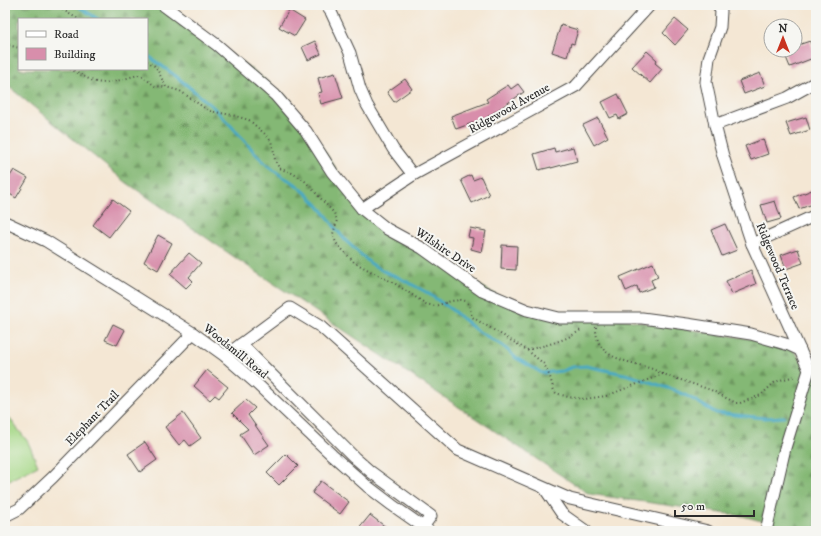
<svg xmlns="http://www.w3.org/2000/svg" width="821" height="536" font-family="'IM FELL DW Pica',serif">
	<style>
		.forest { fill: url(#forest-firs); stroke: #587250; fill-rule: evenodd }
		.pitch { fill: #a6d887; stroke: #688259 }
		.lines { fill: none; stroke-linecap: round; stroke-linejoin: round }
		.stream { stroke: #46a9c5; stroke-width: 3 }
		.building { fill: #d88eab }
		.minor-casing { stroke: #494744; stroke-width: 13 }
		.path { stroke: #494744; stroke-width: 2; stroke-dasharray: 1 3; stroke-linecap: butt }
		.minor { stroke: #fff; stroke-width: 11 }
		.labels { text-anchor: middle; stroke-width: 4; stroke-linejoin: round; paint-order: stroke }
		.street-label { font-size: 12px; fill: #2b2b2b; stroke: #f6f6f2 }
	</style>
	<defs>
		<pattern id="forest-firs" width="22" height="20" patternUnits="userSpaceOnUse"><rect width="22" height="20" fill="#84b874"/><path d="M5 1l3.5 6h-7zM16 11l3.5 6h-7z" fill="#6c965f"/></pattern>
	</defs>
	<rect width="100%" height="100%" fill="#f6f6f2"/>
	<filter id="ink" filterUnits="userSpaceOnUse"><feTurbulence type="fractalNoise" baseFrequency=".025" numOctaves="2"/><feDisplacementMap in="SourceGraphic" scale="8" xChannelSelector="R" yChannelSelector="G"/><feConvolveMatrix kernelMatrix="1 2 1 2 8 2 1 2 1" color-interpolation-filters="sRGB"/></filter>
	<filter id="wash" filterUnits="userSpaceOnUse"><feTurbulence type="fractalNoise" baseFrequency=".012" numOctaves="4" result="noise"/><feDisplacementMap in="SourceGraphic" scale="16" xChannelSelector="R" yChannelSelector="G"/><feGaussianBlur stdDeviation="0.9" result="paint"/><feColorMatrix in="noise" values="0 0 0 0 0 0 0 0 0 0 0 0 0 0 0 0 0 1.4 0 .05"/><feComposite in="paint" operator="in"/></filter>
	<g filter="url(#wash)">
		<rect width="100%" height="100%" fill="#f4e7d4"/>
		<path class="forest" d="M5,5H160L253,70L288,98L324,150L358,202L424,253L528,313L596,315L789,345L809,370H816V531H798L743,516L589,494L240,261L127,183L8,86L5,83ZM19,19H147V69H19Z"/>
		<polygon class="pitch" points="5,415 10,419 28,442 38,466 5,482"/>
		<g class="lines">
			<g class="stream">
				<polyline points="76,5 98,19"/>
				<polyline points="147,55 177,77 213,107 235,130 256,154 267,165 280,175 294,183 306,193 317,204 327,216 336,229 346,241 370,263 383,271 398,277 426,292 452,310 476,330 503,346 516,358 542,373 562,371 572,367 586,366 629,375 674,390 689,397 716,413 765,418 784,417"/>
				<polyline points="812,422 816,423"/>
			</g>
		</g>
		<g id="blocks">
			<g class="building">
				<polygon points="289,10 305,20 295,36 279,27"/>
				<polygon points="675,19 688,30 675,45 663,33"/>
				<polygon points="561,25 578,30 574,44 571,43 567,57 552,52"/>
				<polygon points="315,41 321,54 308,60 302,47"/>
				<polygon points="810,41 816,57 790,67 783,50 795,50 795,46"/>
				<polygon points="647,51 657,60 655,63 662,69 650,83 632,67"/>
				<polygon points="335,73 343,98 321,104 318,93 322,92 318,78"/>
				<polygon points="760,73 765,86 744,94 739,81"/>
				<polygon points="405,79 412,89 394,102 387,92"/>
				<polygon points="518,84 524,92 486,118 456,129 451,116 488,102 486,99 508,85 511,89"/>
				<polygon points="618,94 628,114 619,119 617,115 610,118 602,102"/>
				<polygon points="806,117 810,130 791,136 786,123"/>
				<polygon points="598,118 608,137 594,145 583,125"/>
				<polygon points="763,139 768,154 751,160 745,146"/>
				<polygon points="573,147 577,161 551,168 551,167 539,170 534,154 554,148 555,152"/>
				<polygon points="14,170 28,178 16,198 5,191 5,184"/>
				<polygon points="471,175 473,180 481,177 489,195 472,203 461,180"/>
				<polygon points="812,190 816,203 799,209 794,197"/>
				<polygon points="113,199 129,211 109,237 93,225"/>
				<polygon points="775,201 781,219 767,223 761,205"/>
				<polygon points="725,224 737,250 722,256 711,230"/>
				<polygon points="470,228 486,231 482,252 471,249 473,238 468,237"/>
				<polygon points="158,235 172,243 158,270 144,262"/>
				<polygon points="502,245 517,246 516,270 501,269"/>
				<polygon points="798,249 803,263 786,269 781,255"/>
				<polygon points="189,253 201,263 189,277 193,281 186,288 170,274"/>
				<polygon points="653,263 658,277 651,280 654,287 639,293 637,286 626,291 620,277"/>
				<polygon points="751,270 756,284 732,294 726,281"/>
				<polygon points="113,324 125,330 117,345 105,340"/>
				<polygon points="207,370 228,387 219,398 215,395 210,400 194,386"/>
				<polygon points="246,400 255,408 248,415 269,445 254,455 240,434 248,429 232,413"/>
				<polygon points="183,413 201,438 190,446 185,440 179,445 165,427"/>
				<polygon points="145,442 157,460 140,472 128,454"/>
				<polygon points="286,454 298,466 279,485 267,473"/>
				<polygon points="321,481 349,502 340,514 312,493"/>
				<polygon points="370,515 391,531 357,531"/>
			</g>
		</g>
	</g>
	<g filter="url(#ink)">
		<use href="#blocks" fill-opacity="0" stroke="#494744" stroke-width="1"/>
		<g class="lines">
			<defs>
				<g id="minor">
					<polyline points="163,5 217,45 275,95 306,131 332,172 362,209 387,229 422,248 482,291 527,310 559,318 642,318 687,324 751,334 789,345 800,350"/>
					<polyline points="326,5 331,12 350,53 360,89 367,105 393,149 413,175"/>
					<polyline points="718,5 721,11 720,27 709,58 706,82 715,125 723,156 752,244 809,370 785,448 766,531"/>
					<polyline points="715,125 787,98 816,82"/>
					<polyline points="362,209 413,175 576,86 650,5"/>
					<polyline points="5,222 46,241 193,333 225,356 257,384 332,455 367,486 392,505 429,531"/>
					<polyline points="752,244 816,215"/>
					<polyline points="241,344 354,457 371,472 431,516 423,527"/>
					<polyline points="225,356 290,308 321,327 458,450 570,499 708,531"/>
					<polyline points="545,489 562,514 586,531"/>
					<polyline points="5,516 19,509 53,477 193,333"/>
				</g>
			</defs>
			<use href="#minor" class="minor-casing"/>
			<g class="path">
				<polyline points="56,5 58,7 78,19"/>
				<polyline points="5,44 19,48"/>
				<polyline points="147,61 156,67 166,87 180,91 209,111 232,115 249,120 265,134 271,141 274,152 275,160 279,168 286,171 292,173 304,180 334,213 337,220 333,234 336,243 354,262 372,272 394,283 426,304 435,306 451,301 461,300 466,301 469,305 472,317 527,350 544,364 550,377 554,391 556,393 568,397 585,399 606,396 663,374 711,390 730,400 736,403 740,403 761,395 774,383 780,380 796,376"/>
				<path d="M70,69C79,73 87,79 96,82C110,85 125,78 138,75L142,76L155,86L166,87"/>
				<path d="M596,327C595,359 626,360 649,368C654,369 658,372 663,374"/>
				<path d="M527,350C546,345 566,341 582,329"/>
			</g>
			<use href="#minor" class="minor"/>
		</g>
	</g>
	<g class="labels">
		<g class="street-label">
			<text transform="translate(509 108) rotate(-29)" y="4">Ridgewood Avenue</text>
			<text transform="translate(446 250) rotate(34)" y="4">Wilshire Drive</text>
			<text transform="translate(778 266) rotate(67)" y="4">Ridgewood Terrace</text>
			<text transform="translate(236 351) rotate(39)" y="4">Woodsmill Road</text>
			<text transform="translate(92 418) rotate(-46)" y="4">Elephant Trail</text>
		</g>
	</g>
	<rect width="821" height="536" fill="none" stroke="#f6f6f2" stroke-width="20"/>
	<rect x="18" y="18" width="130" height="52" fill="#f6f6f2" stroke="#a5a5a2"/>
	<rect x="26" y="31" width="20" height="6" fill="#ffffff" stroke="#a5a5a2"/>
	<text x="54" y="38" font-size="12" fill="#2b2b2b">Road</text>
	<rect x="26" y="48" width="20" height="12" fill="#d88eab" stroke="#a5a5a2"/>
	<text x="54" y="58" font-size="12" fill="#2b2b2b">Building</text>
	<g transform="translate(783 38)"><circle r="19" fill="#f6f6f2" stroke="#a5a5a2"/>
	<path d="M0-3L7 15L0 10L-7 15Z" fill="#c8321e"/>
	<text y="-6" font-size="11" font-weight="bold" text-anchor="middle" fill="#2b2b2b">N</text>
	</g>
	<path d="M675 510v6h79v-6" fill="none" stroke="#2b2b2b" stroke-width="2"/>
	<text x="681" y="510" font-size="12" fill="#2b2b2b" stroke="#f6f6f2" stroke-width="3" paint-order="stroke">50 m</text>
</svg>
